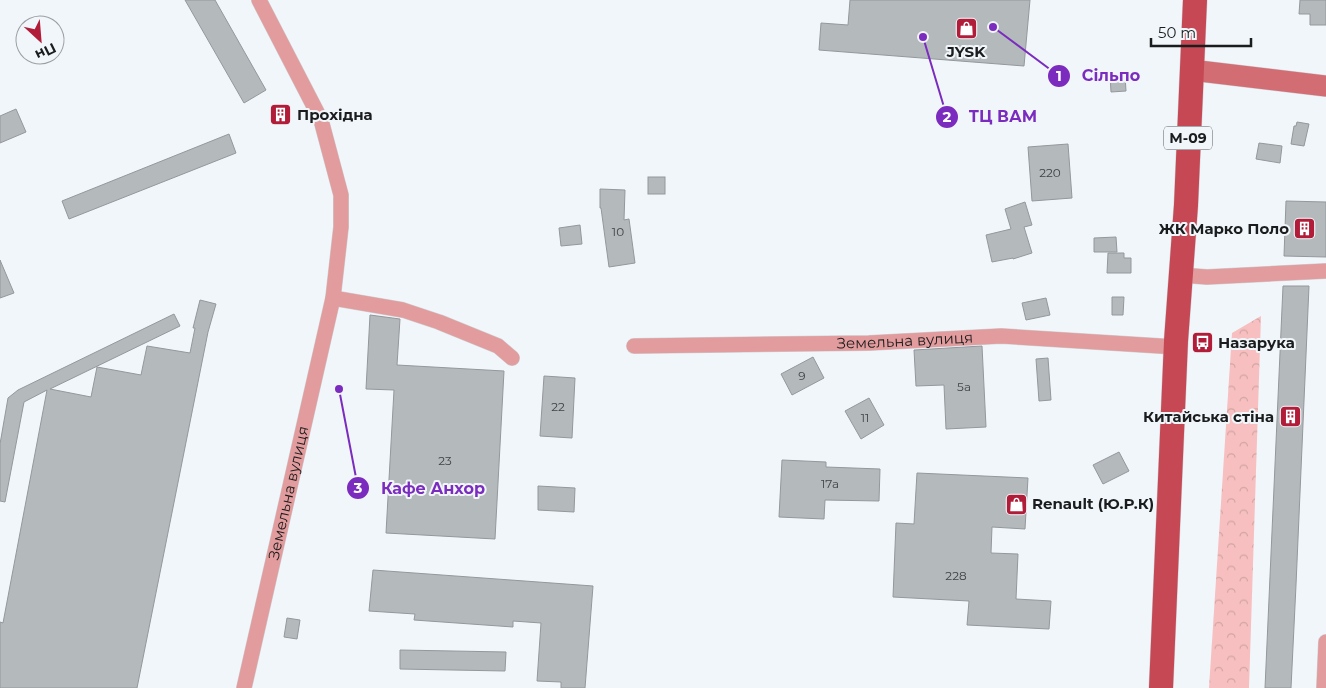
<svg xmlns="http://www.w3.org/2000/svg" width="1326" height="688" font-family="Montserrat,sans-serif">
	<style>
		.forest { fill: url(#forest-crowns) }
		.building { fill: #b4b9bc; stroke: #94989c }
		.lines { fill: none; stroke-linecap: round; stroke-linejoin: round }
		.minor-casing { stroke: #cfd3d7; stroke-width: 16 }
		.secondary-casing { stroke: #cfd3d7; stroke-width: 22 }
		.primary-casing { stroke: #cfd3d7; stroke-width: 25 }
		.minor { stroke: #e29c9d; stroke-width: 15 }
		.secondary { stroke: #d26e73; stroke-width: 21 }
		.primary { stroke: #c54854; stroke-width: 24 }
		.labels { text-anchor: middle; stroke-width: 4; stroke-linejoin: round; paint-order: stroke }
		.number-label { font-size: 12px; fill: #404345 }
		.shield { fill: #f1f6fa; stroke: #5a5d5f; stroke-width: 1 }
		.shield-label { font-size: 14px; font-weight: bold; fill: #1a1c1d }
		.poi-label { font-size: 15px; font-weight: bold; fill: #1a1c1d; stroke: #f1f6fa; text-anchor: start }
		.street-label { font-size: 15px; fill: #1a1c1d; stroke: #f1f6fa }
		.leader { fill: none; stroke: #7b2cbf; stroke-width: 2 }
		.callout-dot { fill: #7b2cbf; stroke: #f1f6fa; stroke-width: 2 }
		.mark-label { font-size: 15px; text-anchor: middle; font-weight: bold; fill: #fff }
		.callout-label { font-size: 16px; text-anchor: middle; font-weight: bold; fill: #7b2cbf; stroke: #f1f6fa; stroke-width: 4; stroke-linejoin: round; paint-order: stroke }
	</style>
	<defs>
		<pattern id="forest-crowns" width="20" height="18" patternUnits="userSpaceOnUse" patternTransform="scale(1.25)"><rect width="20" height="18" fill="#f7bfbf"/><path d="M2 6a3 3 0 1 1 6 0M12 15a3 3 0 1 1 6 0" fill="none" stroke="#d3a4a4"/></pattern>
	</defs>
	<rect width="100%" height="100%" fill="#f1f6fa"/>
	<polygon class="forest" points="1261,316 1249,688 1209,688 1232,333"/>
	<g class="building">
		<polygon points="185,0 215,0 266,90 244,103"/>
		<polygon points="850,0 1030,0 1024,66 819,50 821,23 848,25"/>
		<polygon points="1300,0 1326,0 1326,25 1310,25 1310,14 1299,14"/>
		<polygon points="1125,75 1126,91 1111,92 1110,76"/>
		<polygon points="16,109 26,132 0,143 0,116"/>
		<polygon points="1297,122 1309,124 1304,146 1291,144 1294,126 1296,126"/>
		<polygon points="229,134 236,153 69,219 62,201"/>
		<polygon points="1259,143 1282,146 1280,163 1256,159"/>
		<polygon points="1068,144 1072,198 1032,201 1028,147"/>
		<rect x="648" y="177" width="17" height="17"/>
		<polygon points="600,189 625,190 624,220 629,219 635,263 609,267 601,208 600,208"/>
		<polygon points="1286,201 1326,202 1326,257 1284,256"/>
		<polygon points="1025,202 1032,225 1024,227 1032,253 1013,259 1013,258 992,262 986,235 1011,229 1005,209"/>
		<polygon points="580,225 582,244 561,246 559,228"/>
		<polygon points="1116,237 1117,252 1094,252 1094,238"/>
		<polygon points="1108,253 1124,253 1124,258 1131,258 1131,273 1107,273"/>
		<polygon points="0,260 14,293 0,298"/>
		<polygon points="1283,286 1309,286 1296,585 1291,688 1265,688"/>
		<polygon points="1112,297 1124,297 1123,315 1112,315"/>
		<polygon points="1046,298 1050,315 1026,320 1022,303"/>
		<polygon points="200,300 216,304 208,332 137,688 0,688 0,622 3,623 47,390 24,402 5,502 0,501 0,444 8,398 18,390 174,314 180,326 50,389 91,397 97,367 141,375 147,346 190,353 195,328 193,328"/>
		<polygon points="370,315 400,319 397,365 504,371 495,539 386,533 394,390 366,389"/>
		<polygon points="982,346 986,427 946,429 944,385 916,386 914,350"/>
		<polygon points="813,357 824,378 792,395 781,374"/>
		<polygon points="1048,358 1051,400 1039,401 1036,359"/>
		<polygon points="544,376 575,378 572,438 540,436"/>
		<polygon points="869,398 884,425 861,439 845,411"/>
		<polygon points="1119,452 1129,471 1103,484 1093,465"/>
		<polygon points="782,460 826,462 826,467 880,469 879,501 825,500 824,519 779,517"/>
		<polygon points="917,473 1028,478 1025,529 992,527 991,553 1018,554 1016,599 1051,601 1049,629 967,625 969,601 893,597 896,523 914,524"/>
		<polygon points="538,486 575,488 574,512 538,510"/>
		<polygon points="373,570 593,586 585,688 561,688 561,682 537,681 541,623 513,621 513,627 414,620 415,614 369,611"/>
		<polygon points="287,618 300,620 297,639 284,637"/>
		<polygon points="400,650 506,652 505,671 400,669"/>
	</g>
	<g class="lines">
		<defs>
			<g id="minor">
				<polyline points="1180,275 1207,277 1326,271"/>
				<polyline points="333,298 403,310 439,322 498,346 512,358"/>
				<path id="s1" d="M634,346L869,343L1001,336L1176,347"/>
				<path id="s2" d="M244,688L333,298L341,227V195L321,120L259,0"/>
				<polyline points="1324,688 1326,642"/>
			</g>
			<polyline id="secondary" points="1191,70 1326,86"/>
			<polyline id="primary" points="1161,688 1176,341 1186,205 1195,0"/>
		</defs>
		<use href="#minor" class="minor-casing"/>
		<use href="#secondary" class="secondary-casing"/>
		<use href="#primary" class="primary-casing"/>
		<use href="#minor" class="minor"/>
		<use href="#secondary" class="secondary"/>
		<use href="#primary" class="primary"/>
	</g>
	<defs>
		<symbol id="shop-square" viewBox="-11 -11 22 22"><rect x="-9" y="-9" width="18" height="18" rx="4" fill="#b11d39" stroke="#f1f6fa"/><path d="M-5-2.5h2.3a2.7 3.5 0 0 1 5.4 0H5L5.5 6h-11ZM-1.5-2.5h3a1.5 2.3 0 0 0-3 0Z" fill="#fff"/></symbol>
		<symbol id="building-square" viewBox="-11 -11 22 22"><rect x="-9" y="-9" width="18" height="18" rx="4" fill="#b11d39" stroke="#f1f6fa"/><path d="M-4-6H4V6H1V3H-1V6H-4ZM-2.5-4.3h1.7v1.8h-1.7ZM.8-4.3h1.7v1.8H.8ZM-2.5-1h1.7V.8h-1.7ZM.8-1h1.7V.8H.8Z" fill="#fff"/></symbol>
		<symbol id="bus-square" viewBox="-11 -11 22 22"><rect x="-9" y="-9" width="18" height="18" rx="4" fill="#b11d39" stroke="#f1f6fa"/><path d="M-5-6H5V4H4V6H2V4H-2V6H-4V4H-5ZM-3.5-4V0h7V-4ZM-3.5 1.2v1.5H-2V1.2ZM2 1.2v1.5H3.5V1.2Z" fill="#fff"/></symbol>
	</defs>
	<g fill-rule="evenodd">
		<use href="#shop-square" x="954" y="16" width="25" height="25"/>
		<use href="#building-square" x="268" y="102" width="25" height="25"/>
		<use href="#building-square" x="1292" y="216" width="25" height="25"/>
		<use href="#bus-square" x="1190" y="330" width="25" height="25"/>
		<use href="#building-square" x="1278" y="404" width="25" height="25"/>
		<use href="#shop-square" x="1004" y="492" width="25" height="25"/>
	</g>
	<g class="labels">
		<g class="number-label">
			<text x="1050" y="177">220</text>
			<text x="618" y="236">10</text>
			<text x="802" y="380">9</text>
			<text x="964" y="391">5а</text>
			<text x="558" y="411">22</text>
			<text x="865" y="422">11</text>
			<text x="445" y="465">23</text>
			<text x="830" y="488">17а</text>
			<text x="956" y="580">228</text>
		</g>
		<rect class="shield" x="1164" y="126.5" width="48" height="23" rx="4"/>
		<g class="shield-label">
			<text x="1188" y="143">М-09</text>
		</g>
		<g class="poi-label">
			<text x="966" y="57" text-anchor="middle">JYSK</text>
			<text x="297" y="120">Прохідна</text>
			<text x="1289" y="234" text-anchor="end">ЖК Марко Поло</text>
			<text x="1218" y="348">Назарука</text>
			<text x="1274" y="422" text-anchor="end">Китайська стіна</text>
			<text x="1032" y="509">Renault (Ю.Р.К)</text>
		</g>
		<g class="street-label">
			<text dy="5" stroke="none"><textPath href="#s1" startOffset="271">Земельна вулиця</textPath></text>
			<text dy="5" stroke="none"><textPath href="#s2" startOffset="200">Земельна вулиця</textPath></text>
		</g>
	</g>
	<path class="leader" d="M993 27L1059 76M923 37L947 117M339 389L358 488"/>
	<g class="callout-dot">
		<circle cx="993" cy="27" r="5"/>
		<circle cx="923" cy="37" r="5"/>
		<circle cx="339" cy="389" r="5"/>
		<circle cx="1059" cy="76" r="12"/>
		<circle cx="947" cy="117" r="12"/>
		<circle cx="358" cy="488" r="12"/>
	</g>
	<g class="mark-label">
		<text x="1059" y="81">1</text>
		<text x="947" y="122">2</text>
		<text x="358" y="493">3</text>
	</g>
	<g class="callout-label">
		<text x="1111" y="81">Сільпо</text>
		<text x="1003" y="122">ТЦ ВАМ</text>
		<text x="433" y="494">Кафе Анхор</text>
	</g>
	<g transform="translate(40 40) rotate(154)"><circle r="24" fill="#f1f6fa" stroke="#9b9fa2"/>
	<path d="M0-4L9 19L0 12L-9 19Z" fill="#b11d39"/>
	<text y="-8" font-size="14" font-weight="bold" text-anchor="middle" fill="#1a1c1d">Пн</text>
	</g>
	<path d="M1151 38v8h100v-8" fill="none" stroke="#1a1c1d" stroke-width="2.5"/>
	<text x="1158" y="38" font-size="15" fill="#1a1c1d" stroke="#f1f6fa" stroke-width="4" paint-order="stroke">50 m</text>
</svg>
